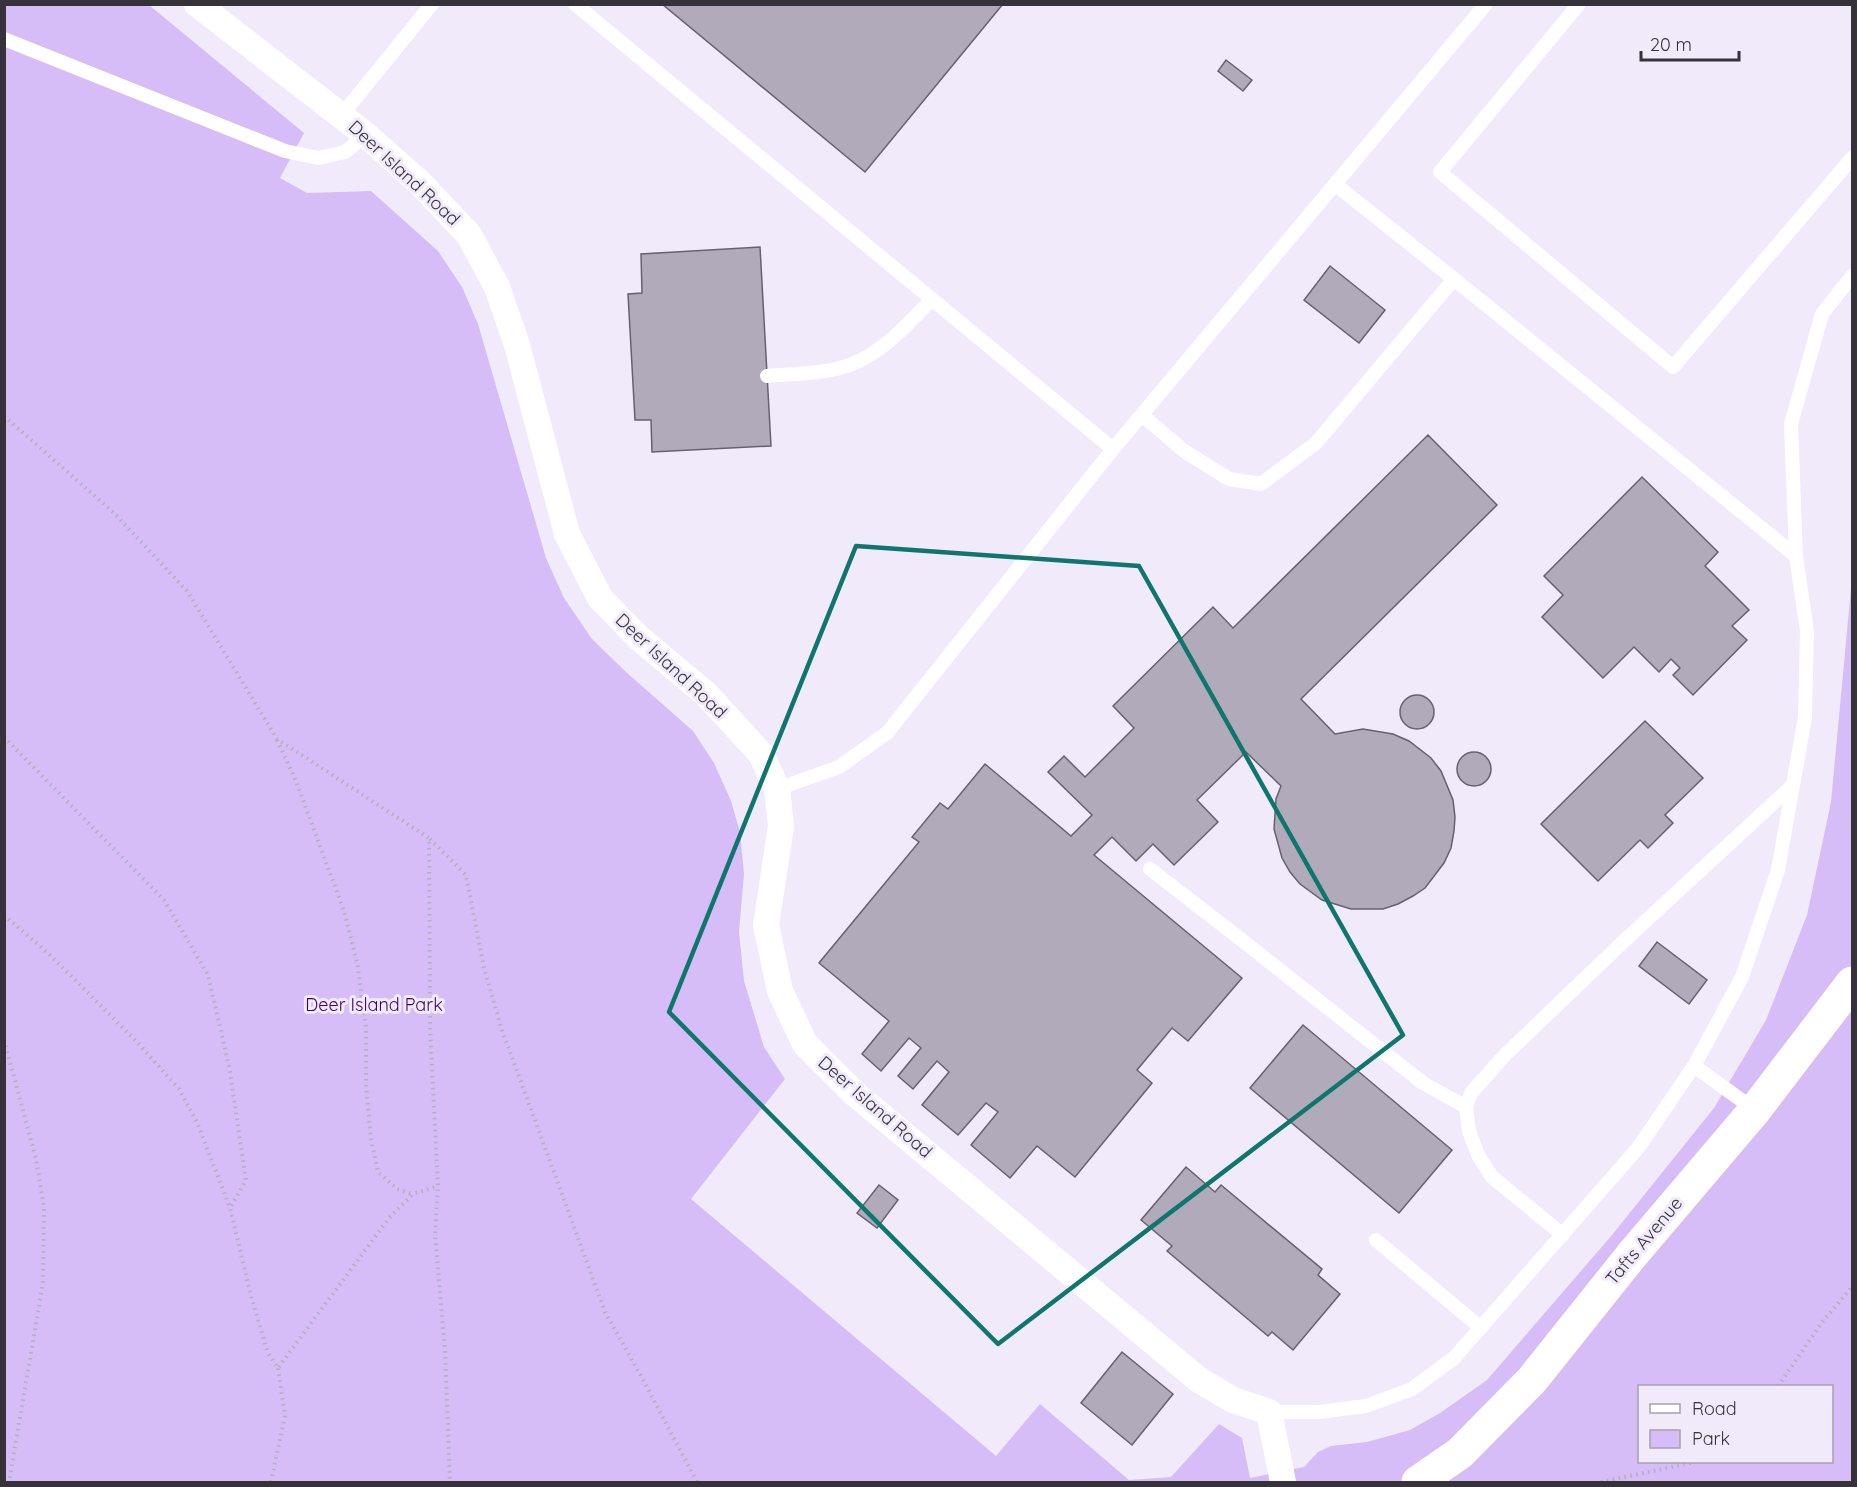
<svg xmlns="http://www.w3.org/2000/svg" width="1857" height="1487" font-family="Quicksand,sans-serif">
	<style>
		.green { fill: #d6bdf8; fill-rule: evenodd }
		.building { fill: #b0aaba; stroke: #67616f; stroke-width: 1.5 }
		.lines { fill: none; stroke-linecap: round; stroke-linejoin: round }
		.path { stroke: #b4afbc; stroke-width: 4; stroke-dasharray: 1.5 4.5; stroke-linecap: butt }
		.lane { stroke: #fff; stroke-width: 14 }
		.street { stroke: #fff; stroke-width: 26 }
		.secondary { stroke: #fff; stroke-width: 33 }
		.marked { fill: none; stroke: #0f766e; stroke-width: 4.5; stroke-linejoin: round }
		.labels { text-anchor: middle; stroke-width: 6; stroke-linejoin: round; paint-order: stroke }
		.street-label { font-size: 18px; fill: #353339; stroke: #f1eafb }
		.park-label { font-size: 18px; fill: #3f0168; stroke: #f1eafb }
	</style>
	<rect width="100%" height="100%" fill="#f1eafb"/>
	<path class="green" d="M5,5H149L304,133L280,178L307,193L371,191L438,251L462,287L478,324L546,558L564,598L592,639L626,672L693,731L714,763L731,801L740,832L744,874L739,932L744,981L764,1047L785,1079L691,1199L996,1456L1040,1404L1129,1480L1171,1477L1219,1424L1242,1438L1250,1478L1304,1467L1318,1452L1331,1446L1367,1442L1410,1430L1440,1413L1487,1380L1612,1235L1714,1108L1766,1020L1807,915L1831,802L1852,578V1482H5ZM1640,1386H1832V1462H1640Z"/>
	<g class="building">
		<polygon points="662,4 1003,4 865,172"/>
		<polygon points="1226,60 1252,80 1243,91 1218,71"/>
		<polygon points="760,247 771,446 652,452 651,420 635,420 628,294 642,293 641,254"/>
		<polygon points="1330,266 1385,310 1359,343 1304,300"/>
		<polygon points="1428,435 1497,505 1301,699 1335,734 1363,729 1393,734 1409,741 1431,758 1441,771 1453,800 1455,817 1454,831 1451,848 1444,863 1425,888 1413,896 1398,904 1383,909 1351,909 1322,900 1300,884 1290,872 1282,858 1274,829 1276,799 1281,786 1246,752 1197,800 1218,822 1174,865 1153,844 1136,861 1112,837 1094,855 1242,978 1188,1041 1172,1028 1137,1070 1152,1083 1075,1177 1037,1146 1010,1178 971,1145 998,1112 986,1103 958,1135 922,1105 949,1072 937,1061 913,1089 898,1076 921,1048 909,1038 881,1071 862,1054 889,1021 819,963 919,842 912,837 940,803 948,809 985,764 1071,836 1092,815 1048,772 1064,756 1085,777 1134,728 1113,706 1213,607 1233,628"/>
		<polygon points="1642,477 1718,552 1705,566 1749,610 1732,626 1747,640 1693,695 1673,675 1680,668 1671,659 1659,672 1634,647 1603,678 1542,617 1563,595 1544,576"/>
		<circle cx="1417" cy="712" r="17"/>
		<polygon points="1645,721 1703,778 1665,815 1673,823 1648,848 1640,840 1598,881 1541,824"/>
		<circle cx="1474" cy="769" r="17"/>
		<polygon points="1657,942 1707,980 1689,1004 1639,966"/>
		<polygon points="1303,1025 1452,1150 1399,1213 1250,1088"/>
		<polygon points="1186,1167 1215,1192 1221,1185 1322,1269 1318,1275 1340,1294 1293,1350 1272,1332 1268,1336 1167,1251 1172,1246 1141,1220"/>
		<polygon points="879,1185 898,1200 877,1228 857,1213"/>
		<polygon points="1122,1352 1173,1394 1132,1445 1081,1403"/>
	</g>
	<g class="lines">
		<g class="path">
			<polyline points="4,416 114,513 187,591 277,739 429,838 430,1028 438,1186 435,1235 445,1350 450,1482"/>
			<polyline points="4,737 164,900 208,975 229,1066 246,1180 230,1208"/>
			<polyline points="277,740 296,781 344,911 357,962 366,1027 366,1084 371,1139 378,1172 397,1189 413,1194"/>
			<polyline points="430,839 466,875 484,968 502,1030 605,1312 640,1374 697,1482"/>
			<polyline points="4,915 51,956 136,1041 179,1089 197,1122 230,1208 252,1300 268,1353 278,1368 389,1218 413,1194 438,1186"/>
			<polyline points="4,1040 36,1159 44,1207 43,1283 9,1482"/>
			<polyline points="1778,1386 1823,1321 1852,1287"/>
			<polyline points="271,1482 285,1416 278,1368"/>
			<polyline points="1601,1482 1695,1462"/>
		</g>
		<g class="lane">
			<polyline points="575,4 1113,449 887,733 839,767 777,789"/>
			<polyline points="1579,4 1440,172 1673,367 1852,158"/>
			<polyline points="4,39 285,151 318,158 345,152 366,135"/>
			<polyline points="341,116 432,4"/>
			<polyline points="1336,185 1454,279 1796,556"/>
			<path d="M767,376C790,374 814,374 836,369C876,361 905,327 932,299"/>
			<polyline points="1142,415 1184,451 1229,479 1261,484 1316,443 1454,279"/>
			<polyline points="1113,449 1486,4"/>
			<polyline points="1150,869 1234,934 1423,1083 1466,1107"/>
			<polyline points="1694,1066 1755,1110"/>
			<polyline points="1563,1235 1492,1177 1478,1155 1469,1131 1466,1107 1471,1093 1505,1055 1624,941 1793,785"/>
			<polyline points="1376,1240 1481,1328"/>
			<polyline points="1269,1412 1319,1412 1366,1406 1412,1389 1454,1358 1638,1148 1694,1066 1742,977 1778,870 1805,717 1807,631 1796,556 1791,424 1822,314 1852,276"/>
		</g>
		<polyline class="street" points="197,4 366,135 421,184 469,235 497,287 517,345 567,534 600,598 639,638 706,694 761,754 777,789 781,826 766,925 780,991 805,1044 854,1093 1199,1380 1233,1400 1269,1412 1283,1482"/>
		<polyline class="secondary" points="1418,1482 1460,1453 1532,1380 1631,1256 1755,1110 1852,983"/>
	</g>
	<path class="marked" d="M856,546L1139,566L1403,1035L998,1344L669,1012Z"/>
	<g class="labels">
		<g class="street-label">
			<text transform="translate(404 173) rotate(43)" y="6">Deer Island Road</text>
			<text transform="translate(671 666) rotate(43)" y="6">Deer Island Road</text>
			<text transform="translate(875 1107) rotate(41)" y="6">Deer Island Road</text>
			<text transform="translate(1644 1241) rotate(-50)" y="6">Tafts Avenue</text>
		</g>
		<g class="park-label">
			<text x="374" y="1011">Deer Island Park</text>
		</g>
	</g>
	<rect width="1857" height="1487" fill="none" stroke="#353339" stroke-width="12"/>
	<rect x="1638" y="1385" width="195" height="78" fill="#f1eafb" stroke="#a6a1ad" stroke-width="1.5"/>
	<rect x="1650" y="1404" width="30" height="9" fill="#ffffff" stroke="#a6a1ad" stroke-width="1.5"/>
	<text x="1692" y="1415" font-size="18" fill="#353339">Road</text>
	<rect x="1650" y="1430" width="30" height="18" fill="#d6bdf8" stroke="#a6a1ad" stroke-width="1.5"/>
	<text x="1692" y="1445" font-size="18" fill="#353339">Park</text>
	<path d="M1641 51v9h98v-9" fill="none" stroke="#353339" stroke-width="3"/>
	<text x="1650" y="51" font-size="18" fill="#353339" stroke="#f1eafb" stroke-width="4.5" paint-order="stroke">20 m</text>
</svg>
